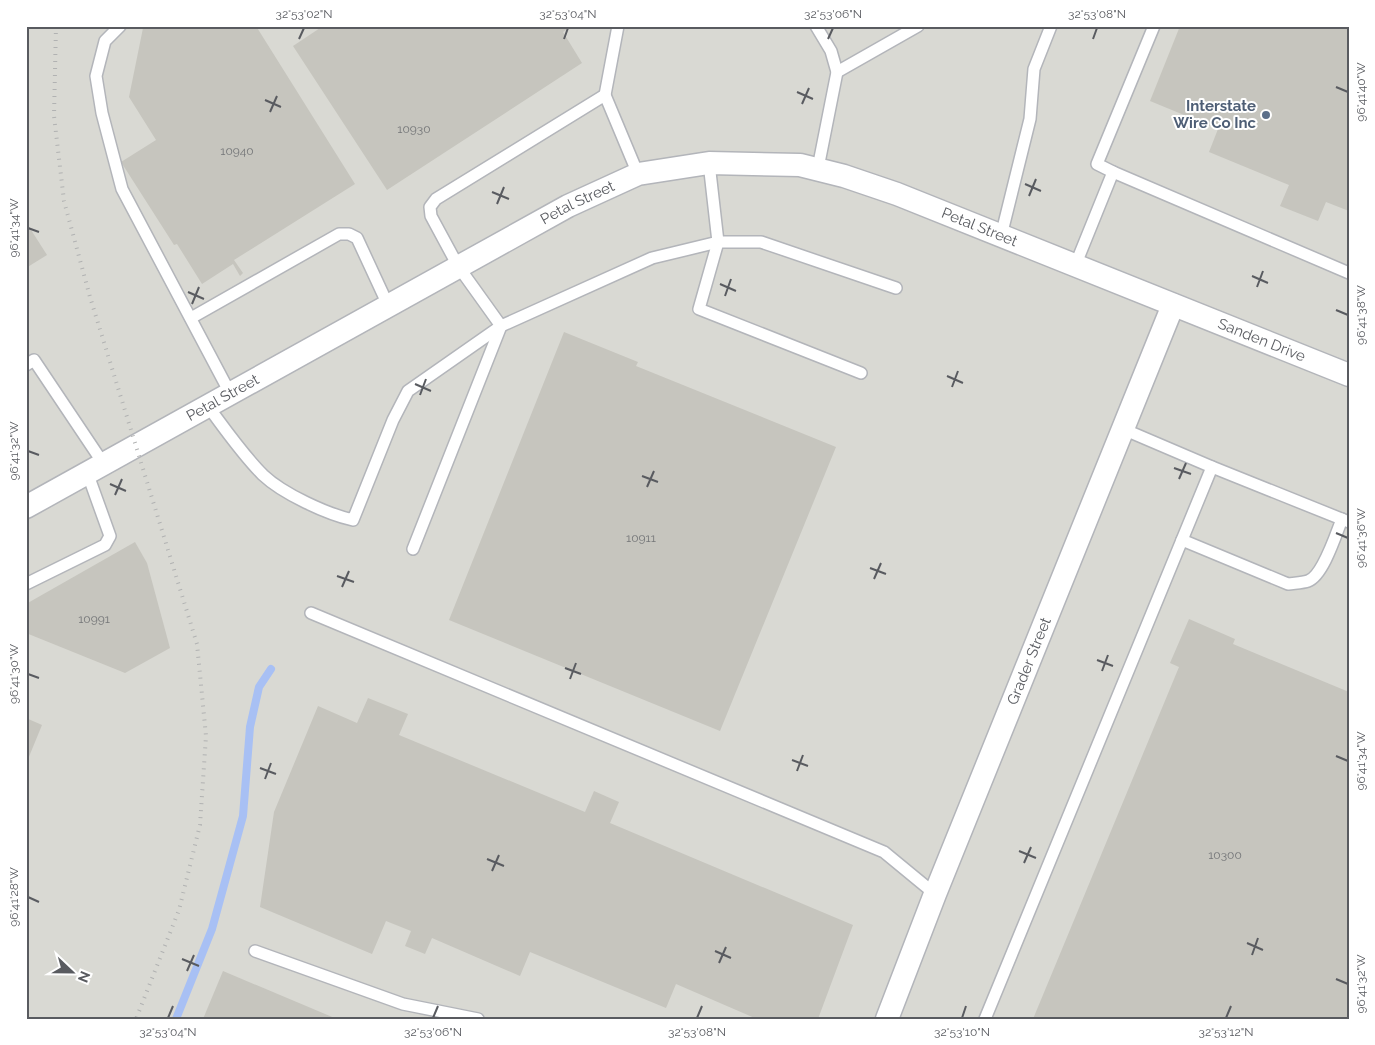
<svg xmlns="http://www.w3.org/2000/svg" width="1375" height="1045" font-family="Raleway,sans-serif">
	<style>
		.industrial { fill: #d9d9d3 }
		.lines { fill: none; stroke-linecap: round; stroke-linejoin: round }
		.stream { stroke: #a8c0f4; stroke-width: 8 }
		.building { fill: #c6c5be }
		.service-casing { stroke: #b3b5ba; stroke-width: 14 }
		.minor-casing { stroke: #b3b5ba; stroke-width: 25 }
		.service { stroke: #fff; stroke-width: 11 }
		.minor { stroke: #fff; stroke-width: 22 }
		.rail { stroke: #b1b2b2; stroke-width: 4; stroke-dasharray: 1 6; stroke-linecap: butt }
		.ticks { fill: none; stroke: #595b60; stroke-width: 2 }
		.service-dot { fill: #5c6f8a; stroke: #fff; stroke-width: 2 }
		.labels { text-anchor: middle; stroke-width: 4; stroke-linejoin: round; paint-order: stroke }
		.number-label { font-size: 12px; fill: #747678 }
		.service-label { font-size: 15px; font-weight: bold; fill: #4e5e75; stroke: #fff; text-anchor: end }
		.street-label { font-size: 15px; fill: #595b60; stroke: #fff }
		.neatline { fill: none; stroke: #595b60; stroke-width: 2 }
		.ticks-label { font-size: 12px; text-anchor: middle; fill: #595b60 }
	</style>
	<rect width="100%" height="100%" fill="#eaeae1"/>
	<rect class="industrial" x="26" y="26" width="1323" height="993"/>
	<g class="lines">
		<polyline class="stream" points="176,1019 212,929 243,816 250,727 259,687 271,669"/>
	</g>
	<g class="building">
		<polygon points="146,26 256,26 355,184 234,260 243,273 240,276 233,264 202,284 177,244 174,245 121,162 156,140 129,97 143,28"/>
		<polygon points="323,26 572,26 563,32 582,63 387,190 293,46"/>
		<polygon points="1180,26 1349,26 1349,211 1326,202 1318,221 1280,206 1289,185 1209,152 1218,129 1150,101"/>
		<polygon points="26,222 47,255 26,268"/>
		<polygon points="564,332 638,362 636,366 836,447 720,731 449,620"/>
		<polygon points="135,542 147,563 170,648 125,673 26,633 26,604"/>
		<polygon points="1189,619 1235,639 1233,644 1349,692 1349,1019 1033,1019 1179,667 1170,663"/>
		<polygon points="368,698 408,714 399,735 585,812 594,791 619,802 610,823 853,925 818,1019 757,1019 676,984 666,1008 530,952 520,976 432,938 425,954 405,946 411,931 386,921 372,954 260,907 274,812 318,706 357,723"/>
		<polygon points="26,718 42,725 26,764"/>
		<polygon points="223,971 337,1019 203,1019"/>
	</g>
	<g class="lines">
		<defs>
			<g id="service">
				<polyline points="120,26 105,41 96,76 102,113 122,189 230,393"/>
				<polyline points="816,26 831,51 837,72 818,168"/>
				<polyline points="837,72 918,26"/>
				<polyline points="605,95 618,26"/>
				<polyline points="709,163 718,242 699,309 861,373"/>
				<polyline points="1113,172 1097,164 1154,26"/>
				<polyline points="1001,236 1030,119 1034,69 1051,26"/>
				<polyline points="1075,266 1113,172 1349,273"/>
				<polyline points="191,318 339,234 349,234 357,238 388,305"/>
				<polyline points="26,365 34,360 103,463"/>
				<path d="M207,405C225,429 242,454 263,475C283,494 327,514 353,520L393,420L408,391L501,326L652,258L718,242H761L896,288"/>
				<polyline points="1123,429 1212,467 1349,522"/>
				<path d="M1182,540L1288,584C1294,583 1302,583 1308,581C1323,576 1336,534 1342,519"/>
				<polyline points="413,549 501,326 458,266 431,216 430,207 436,199 605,95 638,174"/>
				<polyline points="26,584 105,545 110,536 87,472"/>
				<polyline points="311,613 884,852 935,894"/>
				<polyline points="255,951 403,1004 478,1019"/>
				<polyline points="985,1019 1212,467"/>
			</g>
			<g id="minor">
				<path id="s1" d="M26,507L568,206L638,174L709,163L800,165L844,176L897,194L1349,375"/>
				<path id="s2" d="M887,1019L935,894L1173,305"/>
			</g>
		</defs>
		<use href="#service" class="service-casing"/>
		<use href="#minor" class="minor-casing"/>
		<use href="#service" class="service"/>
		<use href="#minor" class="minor"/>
		<polyline class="rail" points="56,26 54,116 64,201 90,297 197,644 206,736 200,825 179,910 136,1019"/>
	</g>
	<path class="ticks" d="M299,39L304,28M564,39L568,28M828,39L833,28M1093,39L1097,28M1336,87L1348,92M797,92L813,99M265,100L281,107M802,104L809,88M270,112L277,96M1025,184L1041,191M492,192L509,199M1029,196L1036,179M497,204L504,187M28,228L39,232M1252,276L1268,283M720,284L736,291M1257,287L1263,271M188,292L204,299M725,296L731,279M192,304L199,287M1336,310L1348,315M947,376L963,383M415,384L431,391M952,387L958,371M420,395L426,379M28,451L39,455M1174,468L1191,474M642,476L658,482M1179,479L1186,463M110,484L126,491M647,487L654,471M115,495L122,479M1336,533L1348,538M870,568L886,574M337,576L354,582M874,579L881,563M342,587L349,571M1097,660L1113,666M565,668L581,674M1102,671L1108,655M28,674L39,678M570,679L576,663M1336,756L1348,761M792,760L808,766M260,768L276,774M797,771L803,755M265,779L271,763M1019,851L1036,858M487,859L504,866M1024,863L1031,847M492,871L499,855M28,897L39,902M1247,943L1263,950M715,951L731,958M1252,955L1258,938M182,959L199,966M719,963L726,947M187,971L194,955M1336,979L1348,984M168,1018L173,1006M433,1018L438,1006M697,1018L702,1006M962,1018L966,1006M1226,1018L1231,1006"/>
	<circle class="service-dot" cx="1266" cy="115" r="5"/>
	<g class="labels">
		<g class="number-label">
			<text x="414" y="133">10930</text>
			<text x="237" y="155">10940</text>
			<text x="641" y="542">10911</text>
			<text x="94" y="623">10991</text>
			<text x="1225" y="859">10300</text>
		</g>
		<g class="service-label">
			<text x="1256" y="111">Interstate<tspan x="1256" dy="17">Wire Co Inc</tspan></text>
		</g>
		<g class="street-label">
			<text dy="5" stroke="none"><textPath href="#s1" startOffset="630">Petal Street</textPath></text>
			<text dy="5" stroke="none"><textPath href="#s1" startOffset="1050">Petal Street</textPath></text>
			<text dy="5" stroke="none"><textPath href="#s1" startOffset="1354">Sanden Drive</textPath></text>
			<text dy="5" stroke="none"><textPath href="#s1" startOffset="225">Petal Street</textPath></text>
			<text dy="5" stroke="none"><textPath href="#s2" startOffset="385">Grader Street</textPath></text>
		</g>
	</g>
	<rect width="1375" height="1045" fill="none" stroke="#ffffff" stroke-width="55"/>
	<g transform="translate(72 972) rotate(112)" stroke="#ffffff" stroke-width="4" paint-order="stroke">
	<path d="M0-4L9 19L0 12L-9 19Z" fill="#595b60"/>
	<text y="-8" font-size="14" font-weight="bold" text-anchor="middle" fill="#595b60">N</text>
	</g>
	<rect x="28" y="28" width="1320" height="990" class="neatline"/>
	<g class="ticks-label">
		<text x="304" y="18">32°53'02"N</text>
		<text x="568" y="18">32°53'04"N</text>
		<text x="833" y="18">32°53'06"N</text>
		<text x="1097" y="18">32°53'08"N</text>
		<text transform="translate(1361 92) rotate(-90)" y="4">96°41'40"W</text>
		<text transform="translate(14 228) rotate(-90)" y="4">96°41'34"W</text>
		<text transform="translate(1361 315) rotate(-90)" y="4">96°41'38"W</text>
		<text transform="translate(14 451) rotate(-90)" y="4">96°41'32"W</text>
		<text transform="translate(1361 538) rotate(-90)" y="4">96°41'36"W</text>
		<text transform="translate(14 674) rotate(-90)" y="4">96°41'30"W</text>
		<text transform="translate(1361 761) rotate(-90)" y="4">96°41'34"W</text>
		<text transform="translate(14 897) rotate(-90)" y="4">96°41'28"W</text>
		<text transform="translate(1361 984) rotate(-90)" y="4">96°41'32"W</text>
		<text x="168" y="1036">32°53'04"N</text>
		<text x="433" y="1036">32°53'06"N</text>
		<text x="697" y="1036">32°53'08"N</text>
		<text x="962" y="1036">32°53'10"N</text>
		<text x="1226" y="1036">32°53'12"N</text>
	</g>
</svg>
